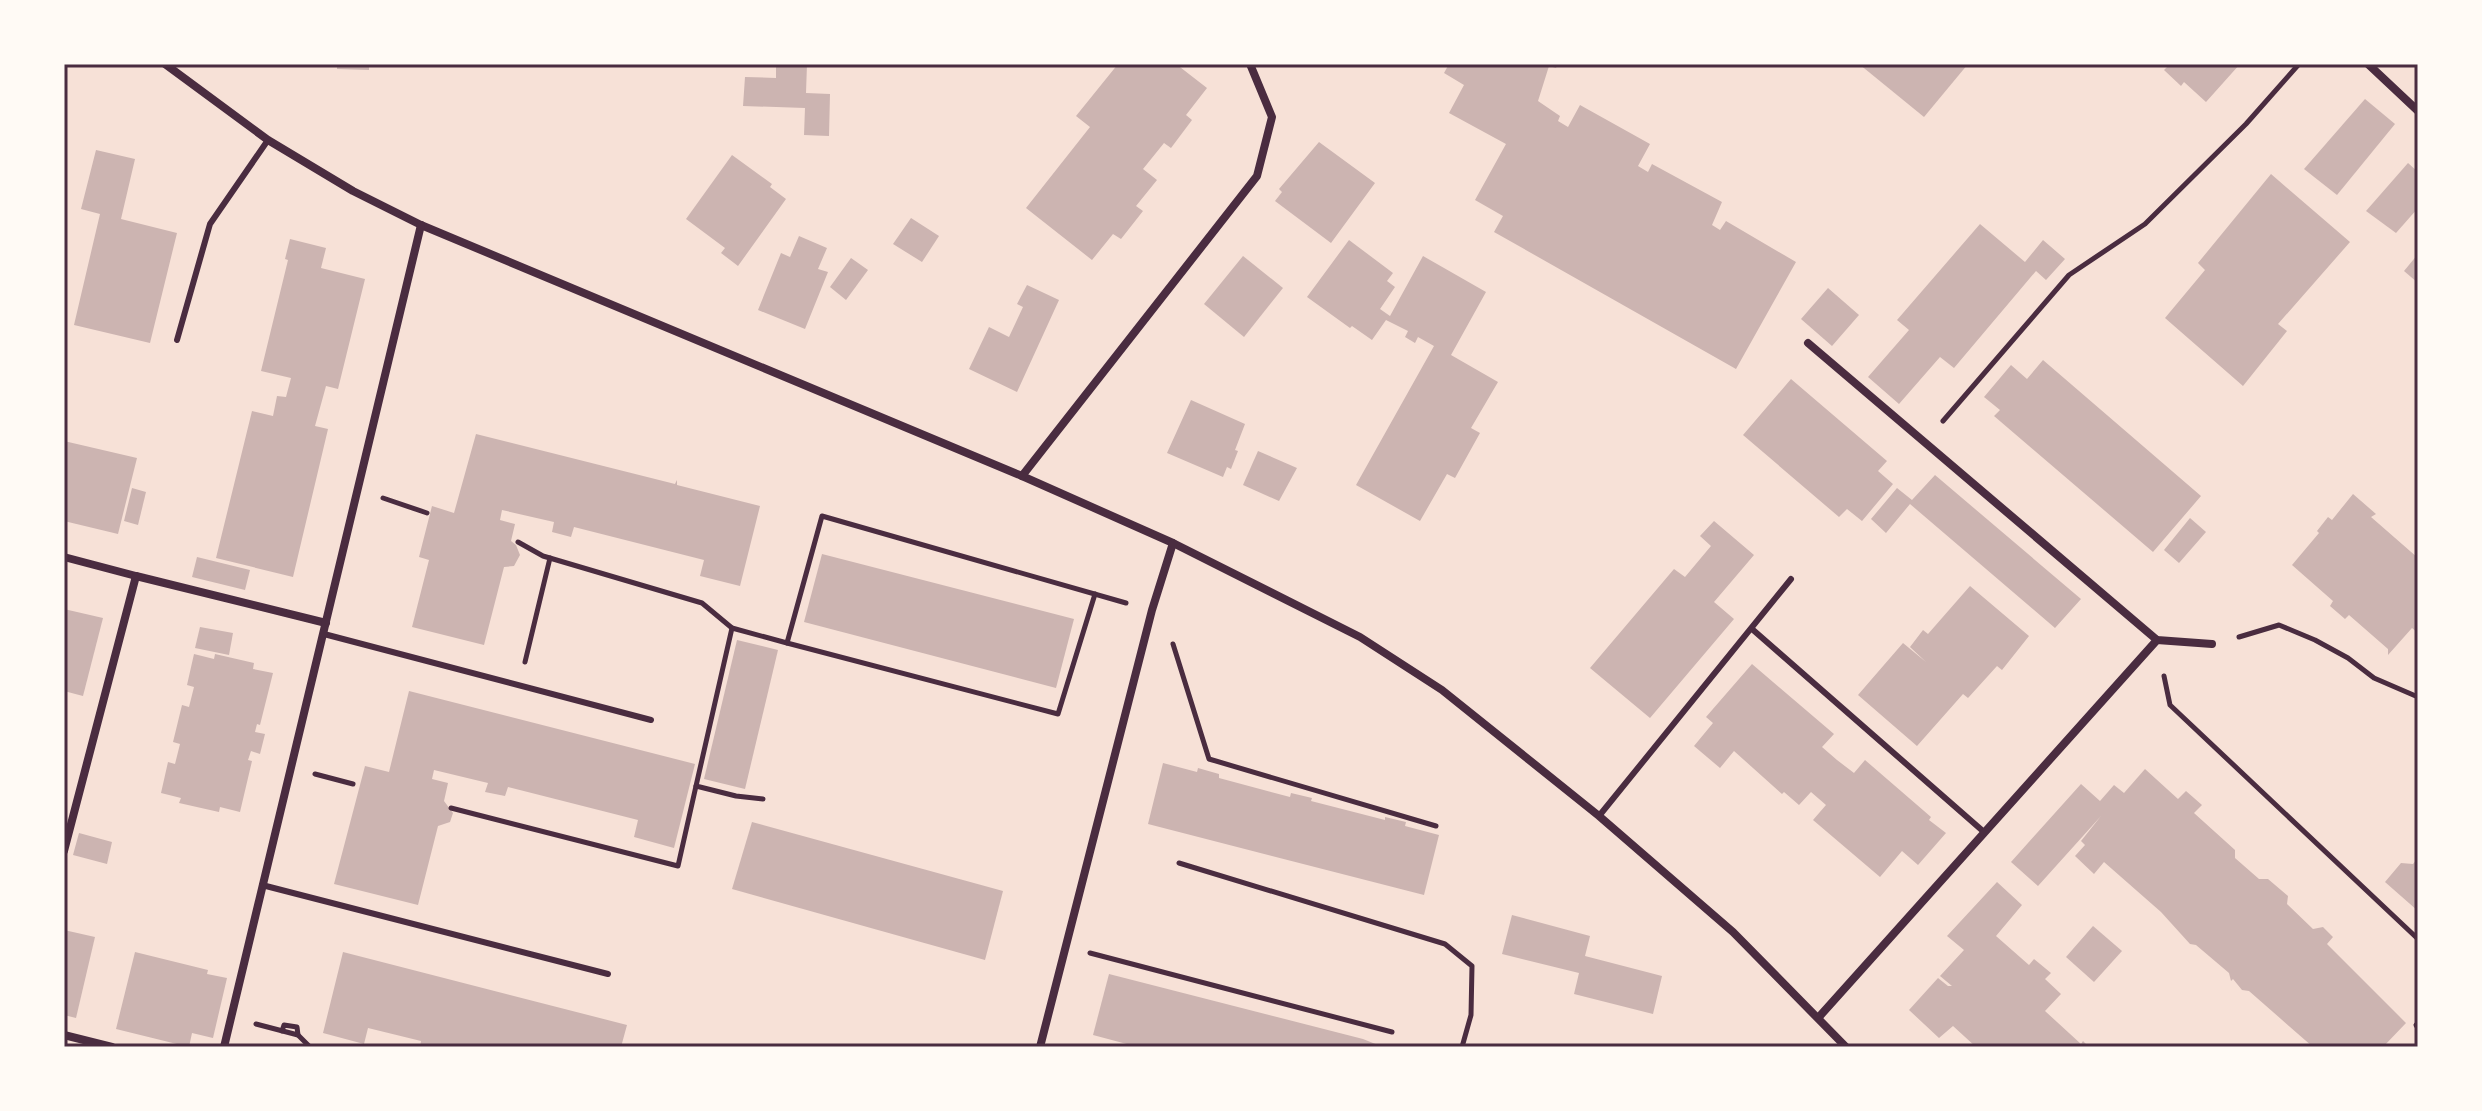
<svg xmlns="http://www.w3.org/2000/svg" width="2482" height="1111" font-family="'Space Grotesk',sans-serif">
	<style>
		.building { fill: #ccb4b1 }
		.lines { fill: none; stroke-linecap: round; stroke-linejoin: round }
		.path { stroke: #4a2c40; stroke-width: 5 }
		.service { stroke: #4a2c40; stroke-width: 6 }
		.minor { stroke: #4a2c40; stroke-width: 8 }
		.neatline { fill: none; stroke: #4a2c40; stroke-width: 3 }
	</style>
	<rect width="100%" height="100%" fill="#f7e1d7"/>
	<g class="building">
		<polygon points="337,64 376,64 376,66 369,67 369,70 337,69"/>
		<polygon points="776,64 807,64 806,93 830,94 829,136 804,135 805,108 743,106 745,77 776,78"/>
		<polygon points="1118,64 1176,64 1207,88 1186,115 1192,120 1171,148 1164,143 1143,169 1157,180 1136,206 1143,211 1121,239 1113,234 1092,260 1026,208 1090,127 1076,116"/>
		<polygon points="1449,64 1558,64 1556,68 1549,66 1538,101 1560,116 1558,121 1568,127 1580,105 1650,144 1638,166 1648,172 1652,164 1722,202 1712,225 1720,230 1726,221 1796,262 1736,369 1494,232 1503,216 1475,200 1506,144 1449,113 1464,85 1444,73"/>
		<polygon points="1859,64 1968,64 1924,117"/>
		<polygon points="2164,64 2240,64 2206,102 2184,82 2181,86 2164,70 2167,67"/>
		<polygon points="2365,99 2395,124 2337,195 2304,169"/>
		<polygon points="1319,142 1375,183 1331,243 1275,201 1282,192 1279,189"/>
		<polygon points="96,150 135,159 121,219 177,233 150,343 74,325 100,214 81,209"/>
		<polygon points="732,155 772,184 770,187 786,199 738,266 721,253 725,248 686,219"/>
		<polygon points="2408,163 2418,172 2418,208 2396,233 2366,211"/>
		<polygon points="2271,174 2350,242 2278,324 2287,331 2243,386 2165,318 2205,270 2198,263"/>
		<polygon points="911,218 939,236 922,262 893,244"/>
		<polygon points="1980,224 2025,262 2043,240 2065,259 2046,280 2036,271 1954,368 1940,357 1899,404 1868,377 1909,330 1897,320"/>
		<polygon points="799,236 827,248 818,269 828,272 805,329 758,310 781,253 790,257"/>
		<polygon points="290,239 326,248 321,268 365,279 338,389 326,386 315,426 328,429 293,577 216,558 252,411 273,416 277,396 286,397 291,378 261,371 288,260 285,259"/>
		<polygon points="1349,240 1393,273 1387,281 1395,287 1380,309 1390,316 1423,256 1486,292 1451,355 1498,382 1471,428 1480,433 1455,478 1447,474 1420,521 1356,485 1434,346 1418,337 1415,343 1405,337 1408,331 1386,320 1372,340 1352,326 1350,328 1307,297"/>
		<polygon points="2418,254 2418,283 2404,271"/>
		<polygon points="1243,256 1283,288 1244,337 1204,304"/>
		<polygon points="851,258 868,270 846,300 830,287"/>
		<polygon points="1027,285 1059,300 1017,392 969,369 989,327 1009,337 1023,307 1017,304"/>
		<polygon points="1828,288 1859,315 1832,346 1801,319"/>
		<polygon points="2043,360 2201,496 2153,552 1994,416 2000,410 1984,397 2011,365 2027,379"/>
		<polygon points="1791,379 1887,461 1878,471 1893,484 1862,521 1847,509 1839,517 1743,435"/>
		<polygon points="1191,400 1245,424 1235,450 1238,451 1231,469 1227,467 1223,477 1167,453"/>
		<polygon points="476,434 675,484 677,480 677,485 760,506 740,586 700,576 704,560 574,527 571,537 552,532 554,522 502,510 500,520 515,524 511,541 516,545 520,555 514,566 504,567 484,645 412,627 429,560 419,557 432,506 454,513"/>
		<polygon points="64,441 137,458 118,534 64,521"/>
		<polygon points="1258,451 1297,468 1279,501 1243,485"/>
		<polygon points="1935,475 2081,599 2055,628 1910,504 1886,533 1871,519 1897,488 1912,500"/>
		<polygon points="132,488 146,492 138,525 124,521"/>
		<polygon points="2353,494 2376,514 2371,517 2418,558 2418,633 2412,628 2388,655 2388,649 2349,615 2345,619 2330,606 2333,601 2292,565 2319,533 2317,531 2328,517 2332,520"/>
		<polygon points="2190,518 2206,532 2179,563 2164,550"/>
		<polygon points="1714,521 1754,555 1714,602 1734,619 1650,718 1590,668 1674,569 1685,577 1711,546 1700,536"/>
		<polygon points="822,554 1074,619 1056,688 804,622"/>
		<polygon points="197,557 250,570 245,590 192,577"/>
		<polygon points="1970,586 2029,636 2002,670 1997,666 1968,698 1963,694 1917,746 1858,695 1903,643 1926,662 1910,647 1923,630 1928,634"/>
		<polygon points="64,609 103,618 83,696 64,691"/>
		<polygon points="200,627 233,633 229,655 195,648"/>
		<polygon points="737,640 778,650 745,789 704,779"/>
		<polygon points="194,654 214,659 215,654 254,663 253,669 273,673 260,725 257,724 255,732 265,734 260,754 251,751 248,760 252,761 240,812 220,807 219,812 179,803 181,798 161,793 168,762 175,764 180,744 173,742 182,705 189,707 194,687 187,685"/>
		<polygon points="1752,664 1834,734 1822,747 1837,760 1854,773 1865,760 1931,817 1929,820 1946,833 1918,865 1902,851 1880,877 1813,820 1826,805 1811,792 1799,805 1784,792 1782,794 1734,751 1720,768 1694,746 1713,723 1706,717"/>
		<polygon points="409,691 695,764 674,848 634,837 638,820 508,787 505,796 485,792 488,783 434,770 432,779 448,783 444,801 453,813 450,822 438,826 418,905 334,884 365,766 389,772"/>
		<polygon points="1163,763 1197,772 1198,768 1219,774 1219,778 1290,797 1291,793 1312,798 1311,801 1385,820 1385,817 1406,822 1405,826 1439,835 1424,895 1148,824"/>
		<polygon points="2145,769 2178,799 2186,791 2202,805 2194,813 2235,850 2235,858 2259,879 2268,879 2288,896 2287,904 2313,929 2323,927 2333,937 2327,944 2406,1023 2383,1047 2313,1047 2249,991 2242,990 2233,979 2231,981 2229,973 2196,945 2190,944 2161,912 2104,862 2094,874 2075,856 2085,845 2081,841 2101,816 2038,886 2011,862 2081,784 2100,801 2114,785 2124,793"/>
		<polygon points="752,822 1003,891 985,960 732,889"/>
		<polygon points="79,833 112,842 107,864 73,855"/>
		<polygon points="2418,858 2418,911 2385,882 2401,863 2413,864"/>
		<polygon points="1997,882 2022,905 1996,936 2029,965 2034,959 2051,973 2045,979 2061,994 2045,1011 2081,1044 2083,1041 2089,1047 1976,1047 1953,1026 1939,1038 1909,1010 1938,978 1948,986 1952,986 1940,976 1964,950 1947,936"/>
		<polygon points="1512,915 1590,936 1585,956 1662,976 1653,1014 1574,994 1579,973 1502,954"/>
		<polygon points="2093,926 2122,951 2094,982 2066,957"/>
		<polygon points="64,930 95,937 76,1018 64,1015"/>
		<polygon points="135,952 208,970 207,974 227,978 213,1038 192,1033 189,1047 116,1029"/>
		<polygon points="343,952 627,1025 621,1047 420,1047 421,1041 368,1028 364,1044 323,1033"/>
		<polygon points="1109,974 1363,1039 1383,1047 1138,1047 1093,1035"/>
	</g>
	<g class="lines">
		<g class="path">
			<polyline points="1943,421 2069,275 2145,224 2246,124 2299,64"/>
			<polyline points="383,498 427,513"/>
			<polyline points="518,542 543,556 702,603 732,628 787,643 822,516 1126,603"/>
			<polyline points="732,628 696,786 736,796 763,799"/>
			<polyline points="2239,637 2279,625 2315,640 2348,658 2374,678 2418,697"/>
			<polyline points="787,643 1058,714 1095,594"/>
			<polyline points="1173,644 1209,759 1436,826"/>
			<polyline points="525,662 550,558"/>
			<polyline points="2164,676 2170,705 2418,939"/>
			<polyline points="315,774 353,784"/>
			<polyline points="451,808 678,866 696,786"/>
			<polyline points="1179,863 1445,944 1472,966 1471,1015 1462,1047"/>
			<polyline points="1090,953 1392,1032"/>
			<polyline points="2418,1023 2416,1025 2418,1028"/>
			<polyline points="256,1024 298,1035 310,1047"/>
			<polyline points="282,1031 284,1025 297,1027 298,1035"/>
		</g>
		<g class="service">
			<polyline points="177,340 210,224 268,140"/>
			<polyline points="1752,629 1984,832"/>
			<polyline points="324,634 651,720"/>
			<polyline points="1599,816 1791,579"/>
			<polyline points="262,885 608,974"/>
		</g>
		<g class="minor">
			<polyline points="165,64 268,140 353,191 421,225 1022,476 1173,543 1360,637 1442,690 1599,816 1733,932 1846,1047"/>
			<polyline points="2368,64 2418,111"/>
			<polyline points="1808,343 2157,640 2212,644"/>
			<polyline points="1022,476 1257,176 1272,117 1250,64"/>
			<polyline points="64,557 136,576 64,851"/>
			<polyline points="136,576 326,623"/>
			<polyline points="1819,1017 2157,640"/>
			<polyline points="64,1035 112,1047"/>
			<polyline points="224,1047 421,225"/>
			<polyline points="1040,1047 1152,610 1173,543"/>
		</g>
	</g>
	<rect width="2482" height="1111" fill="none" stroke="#fffaf5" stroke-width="132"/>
	<rect x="66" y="66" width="2350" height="979" class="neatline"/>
</svg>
